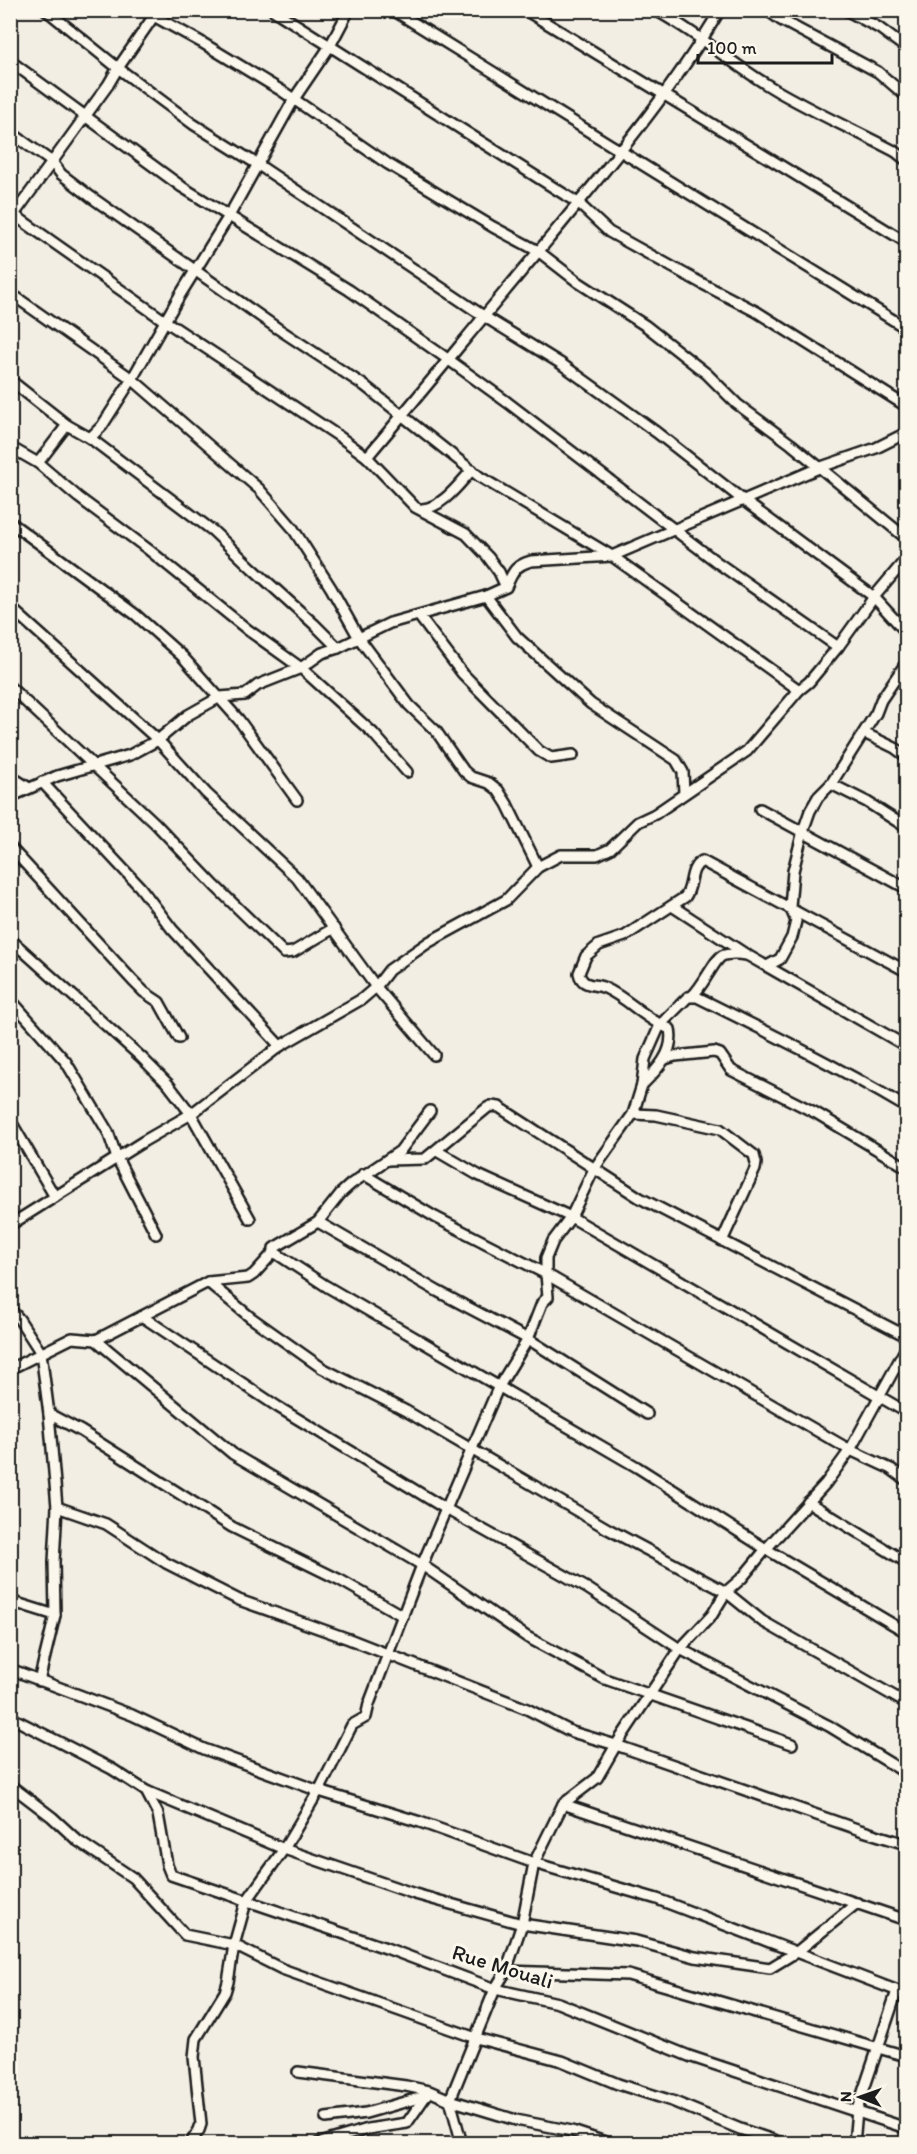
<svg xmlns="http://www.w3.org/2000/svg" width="917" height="2154" font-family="Itim,sans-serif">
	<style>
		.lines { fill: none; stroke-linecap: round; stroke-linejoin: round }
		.minor-casing { stroke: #1c1c1c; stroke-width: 14 }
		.minor { stroke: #fbf7ec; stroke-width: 9 }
		.labels { text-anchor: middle; stroke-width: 6; stroke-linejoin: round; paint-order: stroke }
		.street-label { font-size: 22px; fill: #1c1c1c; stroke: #fbf7ec }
	</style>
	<rect width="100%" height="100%" fill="#f2eee4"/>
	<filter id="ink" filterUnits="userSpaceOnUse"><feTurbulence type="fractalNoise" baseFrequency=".0167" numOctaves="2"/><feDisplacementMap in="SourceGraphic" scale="12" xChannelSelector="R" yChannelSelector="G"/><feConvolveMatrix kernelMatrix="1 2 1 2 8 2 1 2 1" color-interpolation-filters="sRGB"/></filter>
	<g filter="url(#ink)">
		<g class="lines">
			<defs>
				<g id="minor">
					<polyline points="46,10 118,68 193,124 257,164 485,317 560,363 656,432 743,500 874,597 906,632"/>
					<polyline points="143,10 201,42 282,91 388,164 493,227 538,251 578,282 646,326 707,374 737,404 791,444 906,538"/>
					<polyline points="273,10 578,203 609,232 701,283 757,312 906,406"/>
					<polyline points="393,10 906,328"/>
					<polyline points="525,10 906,242"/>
					<path d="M655,10C697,32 733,65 774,89C813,112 856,131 896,152L906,160"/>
					<polyline points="767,10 781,20 878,72 906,96"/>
					<polyline points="846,10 879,28 906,48"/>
					<polyline points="10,61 182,187 349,290 449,360 507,402 718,563 838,647"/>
					<polyline points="10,132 52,162 61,174 91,197 277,328 365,386 480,477 612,556 799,690"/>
					<polyline points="10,212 165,321 340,437 367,457 415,507 466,534 488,557 499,572 506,587"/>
					<polyline points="10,220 108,85 118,68 158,10"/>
					<polyline points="10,293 132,379 259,489 292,527 331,588 359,638 409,705 436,731 464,771 471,777 489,783 498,790 507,804 538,867"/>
					<polyline points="10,380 67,425 90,438 213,531 252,568 314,624 338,648"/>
					<polyline points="90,438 102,426 132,379 180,295 229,216 294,99 330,46 349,10"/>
					<polyline points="10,447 38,463 78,497 149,550 248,630 301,668 373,733 407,772"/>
					<path d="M367,457C428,385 487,312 548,240C609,166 671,93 720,10"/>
					<polyline points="38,463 67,425"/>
					<path d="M422,509C442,508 459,484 472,470"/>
					<polyline points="10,522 136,615 182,656 239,720 297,800"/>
					<polyline points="486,596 517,637 591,704 676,760 683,772 684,793"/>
					<polyline points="10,607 158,740 206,793 297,878 376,987 434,1055"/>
					<polyline points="419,616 462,673 539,751 551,758 573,755"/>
					<polyline points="10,687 155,823 215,886 284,953 293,952 334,928"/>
					<polyline points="864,733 895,748 906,756"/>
					<polyline points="10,776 29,788"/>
					<polyline points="42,782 140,887 172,929 280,1046"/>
					<polyline points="831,784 867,802 906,827"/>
					<path d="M10,797L57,776L130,755L158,740L188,715L220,697L245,695L258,685L301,668L322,653L338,648L390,623L486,596L506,587C513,572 514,566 531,561L612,556L821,467L876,448L906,433"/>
					<polyline points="760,809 906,888"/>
					<polyline points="10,847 133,981 144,992 159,1002 179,1038"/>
					<polyline points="672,906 747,955 906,1046"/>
					<polyline points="10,939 141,1057 168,1084 191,1114 250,1219"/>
					<polyline points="767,966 780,959 792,937 796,921 790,907 793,871 803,831 810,811 818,797 831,784 876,713 881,700 906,663"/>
					<path d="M692,996C703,987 714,960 722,956C729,953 739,954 747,955"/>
					<polyline points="10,999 66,1062 108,1132 117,1158 156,1234"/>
					<polyline points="665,1059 675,1056 714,1052 720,1054 731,1070 816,1113 906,1167"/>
					<path d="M642,1085C657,1070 675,1052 670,1029C646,1020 629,999 605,988C595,983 582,988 579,973L586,956L599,945L625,936L685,897C694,885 688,869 702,861L906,971"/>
					<path d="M906,1107C838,1067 768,1032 697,997H688L660,1025L645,1059L642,1085L633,1114L594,1169L571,1217L553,1241L546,1258V1274L850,1450L891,1469L906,1480"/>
					<polyline points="633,1114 656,1115 720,1129 754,1155 756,1163 755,1169 722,1241"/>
					<polyline points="10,1120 55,1197"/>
					<polyline points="437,1151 478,1175 571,1217 906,1412"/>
					<polyline points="387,1160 425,1159 487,1108 491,1106 499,1107 640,1198 906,1336"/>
					<polyline points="318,1222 437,1291 528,1339 647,1414"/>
					<polyline points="10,1225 144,1141 191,1114 280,1046 362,999 376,987 389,970 429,942 506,900 538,867 561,855 597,855 610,849 638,822 655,814 747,751 799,690 809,682 838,647 874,597 906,559"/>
					<polyline points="274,1252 326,1286 637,1467 766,1549 906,1632"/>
					<polyline points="208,1282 250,1317 322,1368 406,1411 608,1529 726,1592 762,1621 906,1703"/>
					<polyline points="10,1309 19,1319 41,1353 49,1414 57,1507 54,1562 55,1615 39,1681"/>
					<polyline points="143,1317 278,1407 446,1509 587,1588 680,1649 829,1726 906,1773"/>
					<polyline points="96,1340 233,1454 422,1565 527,1637 605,1679 792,1744"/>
					<polyline points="10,1369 72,1338 96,1340 208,1282 248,1278 254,1274 274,1252 274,1248 318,1222 341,1193 351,1184 400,1151 430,1111"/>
					<polyline points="49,1414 81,1431 232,1527 340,1580 403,1616"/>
					<polyline points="808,1502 906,1562"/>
					<polyline points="57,1507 106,1524 166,1563 239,1600 349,1639 527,1709 572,1732 616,1745 860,1830 906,1844"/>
					<polyline points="10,1601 55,1615"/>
					<polyline points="10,1669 132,1715 204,1749 319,1791 420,1822 534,1863 657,1899 906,1994"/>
					<polyline points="10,1717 112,1769 146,1791 284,1849 415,1894 522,1924 636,1941 695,1957 770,1968 798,1951 857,1903"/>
					<polyline points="10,1785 52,1817 78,1841 133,1878 185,1935 234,1945 282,1969 428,2021 476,2038 562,2061 618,2084 672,2101 740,2129 785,2144"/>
					<polyline points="146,1791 158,1814 167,1865 171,1875 386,1948 495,1989 558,2003 689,2056 906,2128"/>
					<polyline points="319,1791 352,1725 366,1717 369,1704 422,1565 498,1388 528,1339 542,1303 548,1297 546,1274 435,1217 363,1174"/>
					<polyline points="563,1804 906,1920"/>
					<polyline points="506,1971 628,1975 906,2056"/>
					<polyline points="298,2072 406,2086 429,2091 450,2100 516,2120 572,2131 611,2144"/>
					<polyline points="326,2118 366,2113 426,2096"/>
					<polyline points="190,2144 199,2130 201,2124 194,2057 196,2039 225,1992 228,1982 234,1945 246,1902 284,1849 319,1790"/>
					<polyline points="317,2144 368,2129 407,2123 425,2097"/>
					<polyline points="462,2144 450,2100 495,1989 506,1971 522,1924 534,1863 563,1804 597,1778 616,1745 680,1649 712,1615 726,1592 742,1578 766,1549 826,1483 850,1450 906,1348"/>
					<polyline points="854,2144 857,2110 897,1991"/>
				</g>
			</defs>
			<use href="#minor" class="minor-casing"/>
			<use href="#minor" class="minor"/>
		</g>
	</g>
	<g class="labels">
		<g class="street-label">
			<text transform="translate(503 1966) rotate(17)" y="8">Rue Mouali</text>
		</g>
	</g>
	<rect width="917" height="2154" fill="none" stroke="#fbf7ec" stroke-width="36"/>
	<rect x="18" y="18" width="881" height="2118" fill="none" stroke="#1c1c1c" stroke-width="2" filter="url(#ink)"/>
	<g transform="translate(860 2097) rotate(271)" stroke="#fbf7ec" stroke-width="4.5" paint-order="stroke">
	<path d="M0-4.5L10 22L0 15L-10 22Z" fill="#1c1c1c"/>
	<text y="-9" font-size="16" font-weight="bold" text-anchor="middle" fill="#1c1c1c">N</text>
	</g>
	<path d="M698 54v9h134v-9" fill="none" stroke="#1c1c1c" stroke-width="3"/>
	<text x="707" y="54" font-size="18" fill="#1c1c1c" stroke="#fbf7ec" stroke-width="4.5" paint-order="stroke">100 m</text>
</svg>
